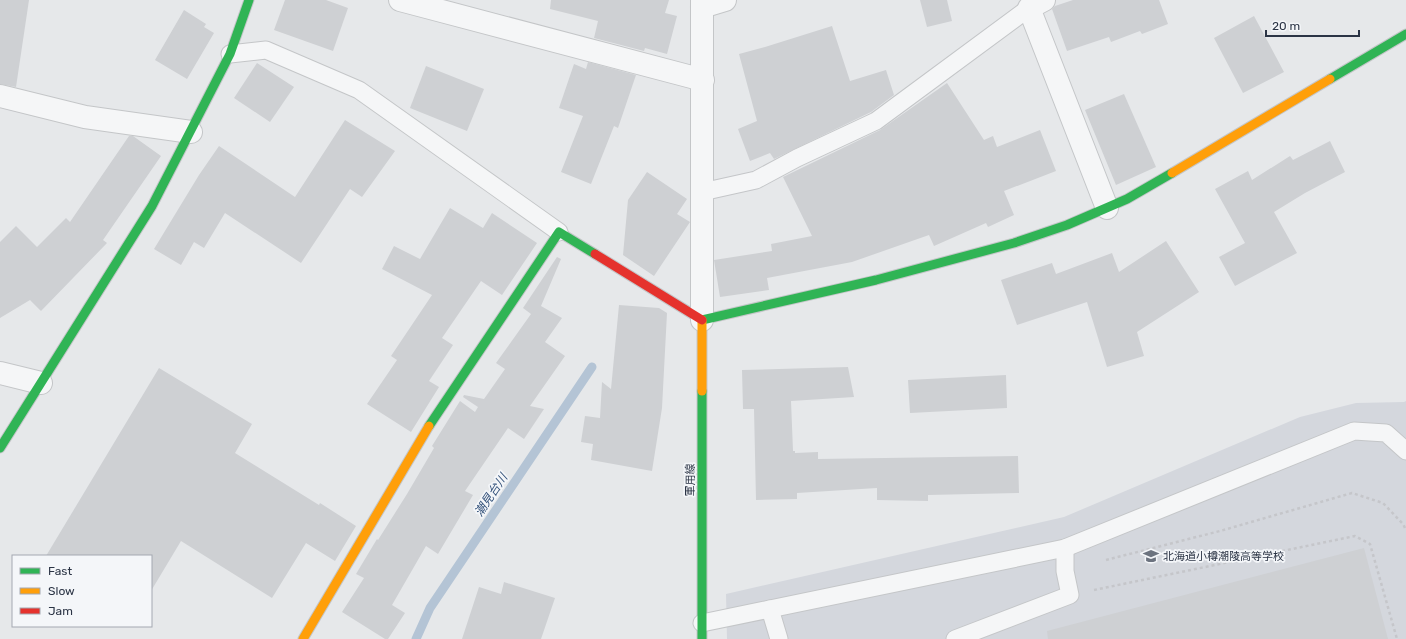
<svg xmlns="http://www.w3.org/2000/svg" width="1406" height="639" font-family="Rubik,'Noto Sans JP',sans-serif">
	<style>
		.built { fill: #d4d7dd }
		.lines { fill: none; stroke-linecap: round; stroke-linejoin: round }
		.stream { stroke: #b4c4d5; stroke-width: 9 }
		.building { fill: #ced0d3 }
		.lane-casing { stroke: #c4c6c8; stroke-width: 19 }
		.street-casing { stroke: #c4c6c8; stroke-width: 24 }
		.fast-casing { stroke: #c4c6c8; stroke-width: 11 }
		.slow-casing { stroke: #c4c6c8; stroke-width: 11 }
		.jam-casing { stroke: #c4c6c8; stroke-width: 11 }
		.path { stroke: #c5c6ca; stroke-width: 2.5; stroke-dasharray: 3 3; stroke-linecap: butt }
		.lane { stroke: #f5f6f7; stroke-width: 17 }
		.street { stroke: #f5f6f7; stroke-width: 22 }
		.fast { stroke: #30b455; stroke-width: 9 }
		.slow { stroke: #ff9f0a; stroke-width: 9 }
		.jam { stroke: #e5322d; stroke-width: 9 }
		.labels { text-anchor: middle; stroke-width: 3.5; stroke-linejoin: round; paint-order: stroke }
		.street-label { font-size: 11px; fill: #2b3445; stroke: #f4f6f9 }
		.poi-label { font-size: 11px; fill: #2b3445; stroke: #f4f6f9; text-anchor: start }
		.water-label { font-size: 12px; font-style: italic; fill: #34527a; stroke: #f4f6f9 }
	</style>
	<rect width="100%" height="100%" fill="#e6e8ea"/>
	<polygon class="built" points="1406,401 1406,639 727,639 726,594 1064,517 1300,417 1356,403 1404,402"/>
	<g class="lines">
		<polyline class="stream" points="416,639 430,608 592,367"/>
	</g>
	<g class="building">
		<polygon points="0,0 29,0 16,87 0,84"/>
		<polygon points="285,0 326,0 348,8 333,51 274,30"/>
		<polygon points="551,0 669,0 665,13 677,16 667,54 645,48 644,51 594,38 598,21 550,9"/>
		<polygon points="920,0 947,0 952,21 927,27"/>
		<polygon points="1073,0 1159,0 1168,24 1142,34 1140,31 1111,42 1109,37 1067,51 1052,9 1055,6"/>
		<polygon points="184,10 206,24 204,27 214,33 187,79 155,60"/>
		<polygon points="1254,16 1284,72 1243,93 1214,38"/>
		<polygon points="832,26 850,81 886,70 894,95 871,112 774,159 770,153 750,161 738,129 757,121 739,54 765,47"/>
		<polygon points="588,62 636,75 618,128 614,126 591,184 561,172 583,116 559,108 574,64 586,69"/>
		<polygon points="257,63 294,87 270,122 234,98"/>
		<polygon points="426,66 484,89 467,131 410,108"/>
		<polygon points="947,83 984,140 993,136 997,147 1040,130 1056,171 1004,191 1014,215 988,227 986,223 934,246 929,235 852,262 767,278 769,290 720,297 714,260 772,251 771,244 812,236 783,177 880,130"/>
		<polygon points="1124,94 1156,167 1116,185 1085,110"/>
		<polygon points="345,120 395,151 362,197 350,189 301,263 225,213 204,248 194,242 181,265 154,249 199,175 219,146 295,197"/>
		<polygon points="129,136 133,136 161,156 103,240 107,243 41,311 30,300 0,318 0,242 16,226 37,247 66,218 70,222"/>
		<polygon points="1330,141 1345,172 1305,193 1274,212 1297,253 1235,286 1219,257 1245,243 1215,189 1248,171 1252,180 1290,156 1293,160"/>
		<polygon points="647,172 687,199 677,214 690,222 654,276 623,255 628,200"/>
		<polygon points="450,208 483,228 492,213 537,243 502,295 481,281 442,338 453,345 429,381 439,387 411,432 367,404 397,360 391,356 432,295 382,269 394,246 420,259"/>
		<polygon points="1166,241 1199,292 1137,332 1144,356 1107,367 1087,302 1017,325 1001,280 1052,263 1056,274 1112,253 1119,272"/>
		<polygon points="557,257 561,259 541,306 562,318 545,342 565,356 530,406 544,409 524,439 508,428 465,491 473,495 438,554 426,546 392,605 405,613 388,639 385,639 342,612 364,578 356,574 377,539 378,540 407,494 434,448 432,446 460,401 475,412 478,407 463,397 464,395 484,399 505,369 496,363 531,314 523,308"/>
		<polygon points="619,305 659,308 667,313 662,408 652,471 591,460 593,444 581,442 585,416 600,418 602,382 611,389"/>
		<polygon points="848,367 854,397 791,401 793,451 795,451 795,453 818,452 818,459 1018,456 1019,493 928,495 928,501 877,500 877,488 797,493 797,499 756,500 754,409 743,409 742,370"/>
		<polygon points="159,368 252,424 235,453 319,505 320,503 356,526 335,561 306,543 272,598 181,541 151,591 151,556 46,556"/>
		<polygon points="1006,375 1007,408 910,413 908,380"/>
		<polygon points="1364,548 1388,639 1048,639 1047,631"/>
		<polygon points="504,582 555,598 541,639 462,639 479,587 501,594"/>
	</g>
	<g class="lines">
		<defs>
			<g id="lane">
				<polyline points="230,54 266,50 359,90 559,232"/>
				<polyline points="702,192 756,180 797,158 876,121 1029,8"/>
				<polyline points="770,609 779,639"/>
				<polyline points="702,623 1065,548 1354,431 1386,433 1406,451"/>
				<polyline points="955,639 1070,595 1065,571 1065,548"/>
			</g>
			<g id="street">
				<polyline points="400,0 703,80"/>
				<polyline points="1044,0 1029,8 1107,208"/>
				<polyline points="702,7 725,0"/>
				<polyline points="0,96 85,117 191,132"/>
				<polyline points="702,320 702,0"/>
				<polyline points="0,373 41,383"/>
			</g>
			<g id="fast">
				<polyline points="1330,79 1406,34"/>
				<polyline points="702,320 876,280 1014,243 1067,225 1127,199 1172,173"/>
				<polyline points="702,391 702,639"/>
				<polyline points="429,426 559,232 595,254"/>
				<polyline points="0,448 152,206 230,54 249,0"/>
			</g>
			<g id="slow">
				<polyline points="1172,173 1330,79"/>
				<polyline points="702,320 702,391"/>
				<polyline points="303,639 429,426"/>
			</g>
			<polyline id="jam" points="595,254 702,320"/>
		</defs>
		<use href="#lane" class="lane-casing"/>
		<use href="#street" class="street-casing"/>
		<use href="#fast" class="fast-casing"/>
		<use href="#slow" class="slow-casing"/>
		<use href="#jam" class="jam-casing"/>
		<g class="path">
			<polyline points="1106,560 1220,531 1352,493 1383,503 1403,524 1406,530"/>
			<polyline points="1094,590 1355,536 1370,544 1397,639"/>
		</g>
		<use href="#lane" class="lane"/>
		<use href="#street" class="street"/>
		<use href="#fast" class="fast"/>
		<use href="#slow" class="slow"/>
		<use href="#jam" class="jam"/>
	</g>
	<defs>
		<symbol id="school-bare" viewBox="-9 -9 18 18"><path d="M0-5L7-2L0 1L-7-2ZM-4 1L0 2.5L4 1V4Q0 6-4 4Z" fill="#6c737f" stroke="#f4f6f9" stroke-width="2.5" paint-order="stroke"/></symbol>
	</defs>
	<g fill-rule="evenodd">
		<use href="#school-bare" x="1140" y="545" width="22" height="22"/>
	</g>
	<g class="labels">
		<g class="street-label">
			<text transform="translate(690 480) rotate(-90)" y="4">軍用線</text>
		</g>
		<g class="poi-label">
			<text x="1163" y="560">北海道小樽潮陵高等学校</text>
		</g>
		<g class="water-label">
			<text transform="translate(491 495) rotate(-56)" y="4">潮見台川</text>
		</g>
	</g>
	<rect x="12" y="555" width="140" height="72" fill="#f4f6f9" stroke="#a4a8b1"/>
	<rect x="20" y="568" width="20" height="6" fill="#30b455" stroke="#a4a8b1"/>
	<text x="48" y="575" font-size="12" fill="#2b3445">Fast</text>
	<rect x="20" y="588" width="20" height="6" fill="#ff9f0a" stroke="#a4a8b1"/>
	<text x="48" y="595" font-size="12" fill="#2b3445">Slow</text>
	<rect x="20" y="608" width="20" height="6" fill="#e5322d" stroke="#a4a8b1"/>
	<text x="48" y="615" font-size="12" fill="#2b3445">Jam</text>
	<path d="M1266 30v6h93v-6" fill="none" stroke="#2b3445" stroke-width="2"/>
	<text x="1272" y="30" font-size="12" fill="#2b3445" stroke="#f4f6f9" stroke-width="3" paint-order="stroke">20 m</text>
</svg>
